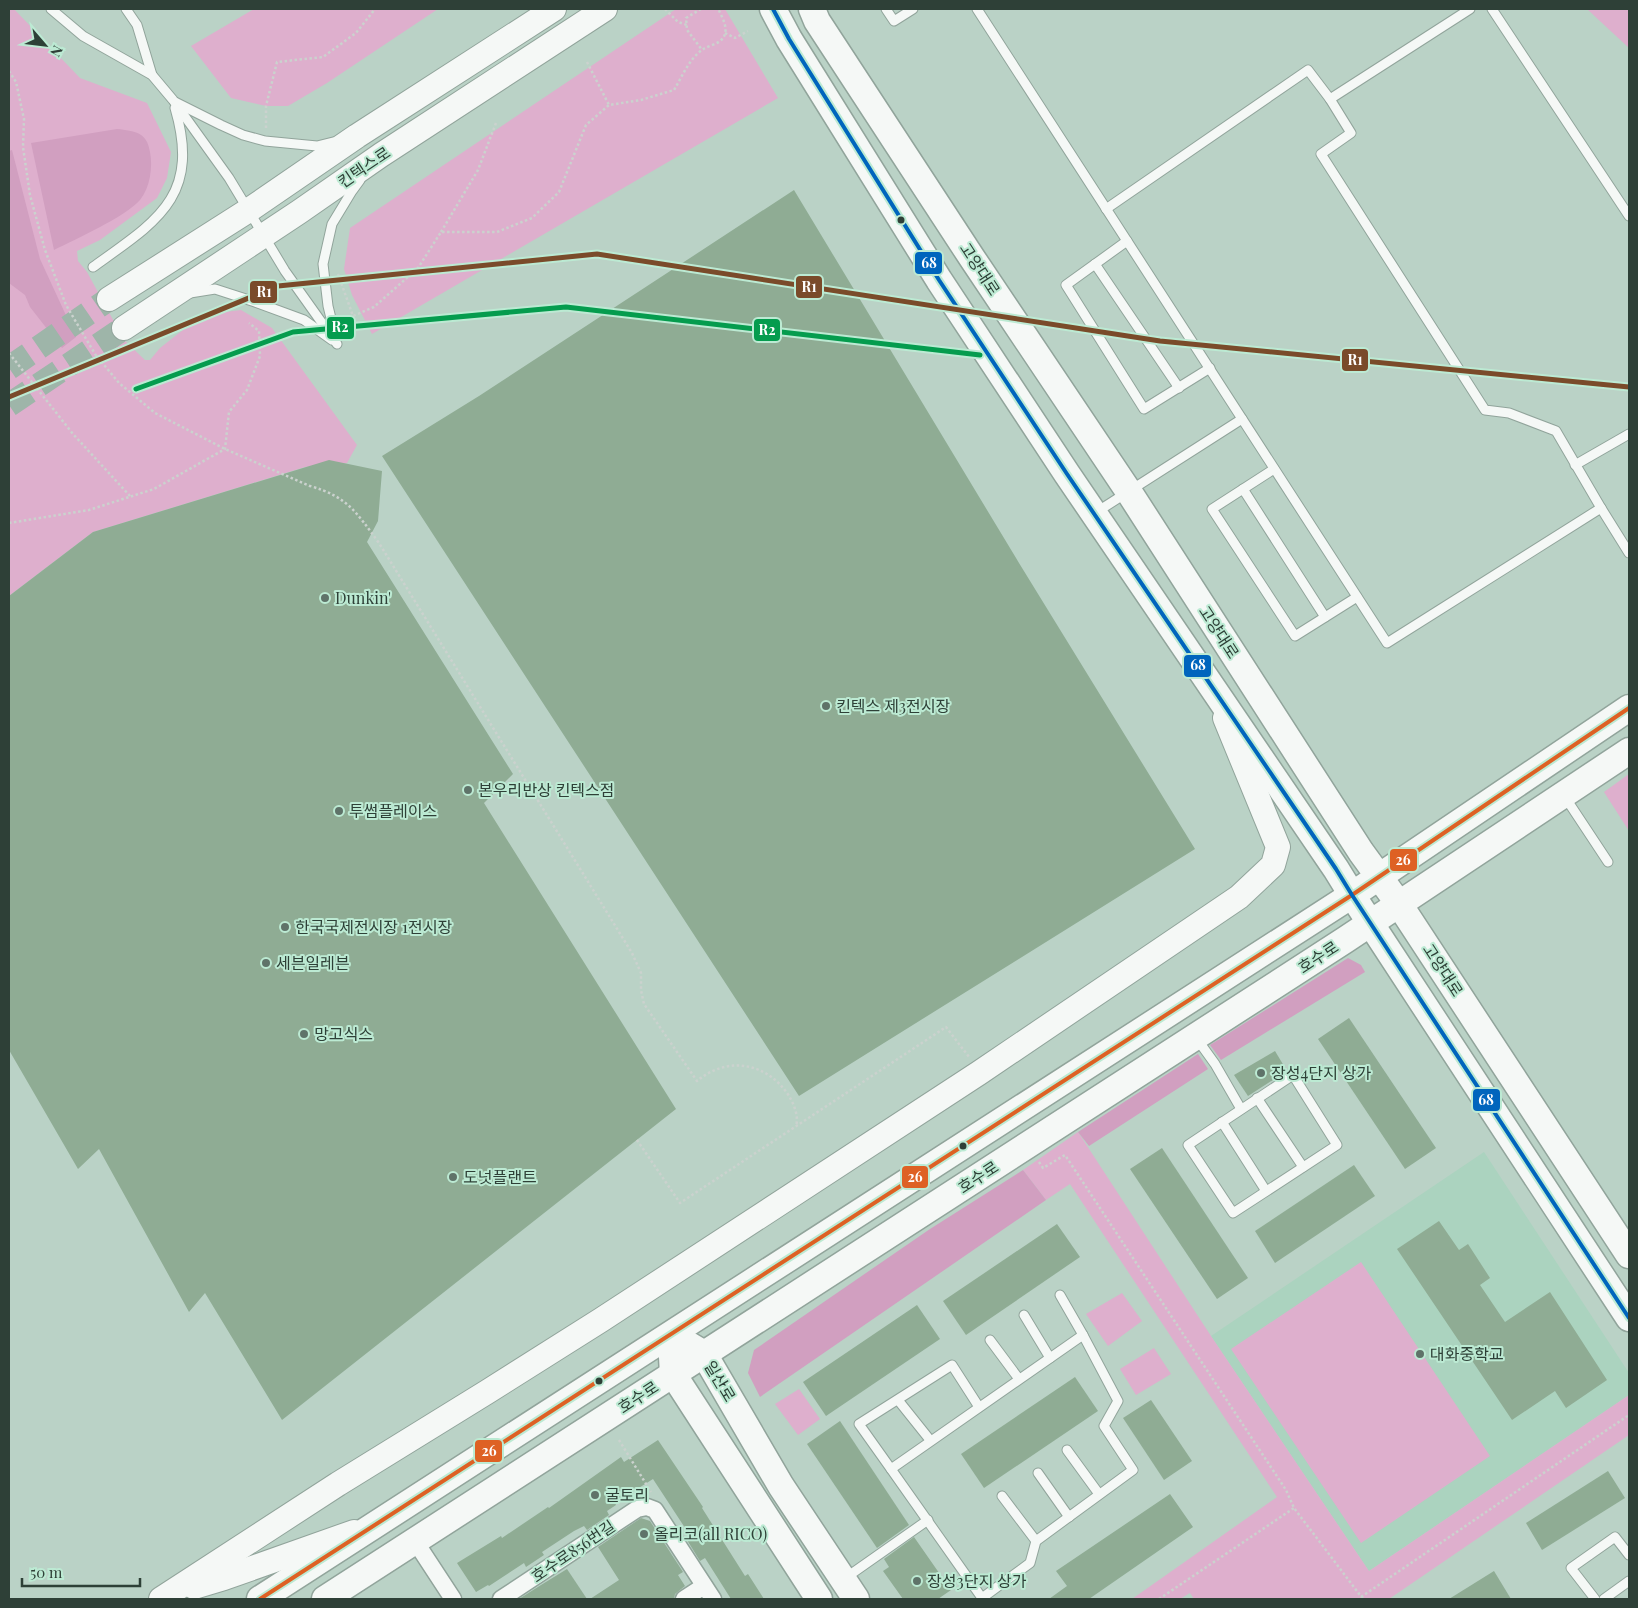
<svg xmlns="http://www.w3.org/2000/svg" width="1638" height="1608" font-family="'Playfair Display','Noto Sans KR',serif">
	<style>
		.built { fill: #abd3bf }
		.green { fill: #deafcd }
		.forest { fill: #d19fc0 }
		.building { fill: #8fac94 }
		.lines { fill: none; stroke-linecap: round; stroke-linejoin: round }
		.secondary-tunnel { stroke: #9eb5a9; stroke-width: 24; stroke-dasharray: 24 12; stroke-linecap: butt }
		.service-casing { stroke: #91a49b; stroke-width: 11 }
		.minor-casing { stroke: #91a49b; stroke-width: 19 }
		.secondary-casing { stroke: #91a49b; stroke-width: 26 }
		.primary-casing { stroke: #91a49b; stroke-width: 29 }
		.path { stroke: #cbd2ce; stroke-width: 2.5; stroke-dasharray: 2.5 2.5; stroke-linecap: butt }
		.service { stroke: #f5f8f6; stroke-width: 9 }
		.minor { stroke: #f5f8f6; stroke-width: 16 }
		.secondary { stroke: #f5f8f6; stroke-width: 24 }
		.primary { stroke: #f5f8f6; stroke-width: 26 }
		.bus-1-casing { stroke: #bcead3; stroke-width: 8 }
		.bus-2-casing { stroke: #bcead3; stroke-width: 8 }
		.bus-1 { stroke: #de6124; stroke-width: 4 }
		.bus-2 { stroke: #0065bd; stroke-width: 4 }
		.rail-1-casing { stroke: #bcead3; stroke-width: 9 }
		.rail-2-casing { stroke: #bcead3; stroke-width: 9 }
		.rail-1 { stroke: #7a4b2a; stroke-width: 5 }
		.rail-2 { stroke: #059c4e; stroke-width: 5 }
		.bus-dot { fill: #2e4037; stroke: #bcead3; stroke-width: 2 }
		.poi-dot { fill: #5f7369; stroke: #bcead3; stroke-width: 2 }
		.labels { text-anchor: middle; stroke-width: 4; stroke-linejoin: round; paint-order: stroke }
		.street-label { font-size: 16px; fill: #2e4037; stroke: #bcead3 }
		.poi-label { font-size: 16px; fill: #2e4037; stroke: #bcead3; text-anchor: start }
		.line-badge { stroke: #bcead3; stroke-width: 2 }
		.badge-label { font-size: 14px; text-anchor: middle; font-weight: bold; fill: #fff }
	</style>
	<rect width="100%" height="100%" fill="#bad2c6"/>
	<polygon class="built" points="1484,1152 1629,1373 1629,1395 1369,1571 1211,1336"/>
	<g class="green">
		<polygon points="9,9 14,9 80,78 147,103 171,152 167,178 157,198 100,240 77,251 78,261 87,272 124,340 145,360 150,360 160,348 202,315 241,310 272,328 357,445 347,463 305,467 93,532 9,596"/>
		<polygon points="254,9 438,9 327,83 288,106 266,106 231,98 191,46"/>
		<polygon points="676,9 725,9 778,98 372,334 352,295 344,269 350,228"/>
		<polygon points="1587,9 1629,9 1629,48"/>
		<polygon points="1629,774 1629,831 1604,792"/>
		<polygon points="1078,1132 1211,1336 1369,1571 1629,1395 1629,1435 1389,1599 1194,1599 1190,1593 1180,1599 1132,1599 1277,1497 1070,1184 1046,1200 1023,1170"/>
		<polygon points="1361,1262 1490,1456 1361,1543 1231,1349"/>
		<polygon points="1122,1293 1142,1321 1108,1346 1086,1314"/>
		<polygon points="1154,1348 1171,1374 1136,1395 1120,1369"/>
		<polygon points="799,1389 820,1419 798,1435 775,1404"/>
	</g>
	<g class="forest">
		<path d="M117,129C135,131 147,132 150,152C153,167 150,188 140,200C125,217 76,239 54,250L31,143Z"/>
		<polygon points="12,150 40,259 76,337 62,348 30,307 25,295 9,283 9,151"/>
		<polygon points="1348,958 1361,965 1365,972 1221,1060 1210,1045"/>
		<polygon points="1198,1054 1208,1069 1089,1146 1078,1132"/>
		<polygon points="1023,1170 1046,1200 760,1397 748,1373 754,1350 930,1229"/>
	</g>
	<g class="building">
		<polygon points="794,190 1019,563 1195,849 799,1096 382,456 479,396"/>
		<polygon points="329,460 382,471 378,521 367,542 513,774 484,803 676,1109 282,1420 205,1293 189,1312 99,1149 78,1169 9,1050 9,596 93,532"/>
		<polygon points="1349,1018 1436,1148 1405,1169 1318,1039"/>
		<polygon points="1275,1051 1287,1071 1248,1096 1234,1075"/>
		<polygon points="1162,1148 1248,1278 1217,1299 1130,1169"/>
		<polygon points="1354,1165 1375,1196 1275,1263 1255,1231"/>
		<polygon points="1439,1221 1459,1250 1468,1244 1490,1278 1480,1285 1505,1322 1550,1292 1607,1380 1566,1408 1555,1391 1512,1420 1397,1249"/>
		<polygon points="1057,1224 1080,1257 966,1335 943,1301"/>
		<polygon points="917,1305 940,1339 826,1416 803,1382"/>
		<polygon points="1075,1377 1098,1411 984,1488 961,1454"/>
		<polygon points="1151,1400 1192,1461 1164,1480 1123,1418"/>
		<polygon points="840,1421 909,1525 877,1548 807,1444"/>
		<polygon points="658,1440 703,1507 702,1508 745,1576 748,1574 764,1599 731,1599 705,1558 700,1561 687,1540 691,1537 653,1479 615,1503 616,1505 607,1511 609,1515 587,1530 584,1526 574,1531 542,1552 544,1555 526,1567 524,1563 489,1586 488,1585 476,1592 457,1563 501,1536 502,1538 548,1507 549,1508 621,1457 624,1462"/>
		<polygon points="1608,1471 1625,1498 1542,1550 1526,1523"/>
		<polygon points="1170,1494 1193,1527 1089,1599 1049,1599 1067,1586 1056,1571"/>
		<polygon points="641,1518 650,1521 683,1572 678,1575 685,1586 675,1594 674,1599 590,1599 619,1580 598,1547"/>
		<polygon points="914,1537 951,1590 938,1599 903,1599 883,1571 889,1567 884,1559"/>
		<polygon points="567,1569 587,1599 519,1599 541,1585"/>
		<polygon points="1494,1571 1511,1599 1449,1599"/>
	</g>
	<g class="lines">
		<g class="secondary-tunnel">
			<polyline points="9,368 109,299"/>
			<polyline points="9,405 124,328"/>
		</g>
		<defs>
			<g id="service">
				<polyline points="51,9 83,36 152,75 173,100 229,178 285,271 337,344"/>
				<polyline points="126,9 137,25 152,75"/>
				<polyline points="886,9 894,21 913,9"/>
				<polyline points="977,9 1387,643 1601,508 1629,553"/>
				<polyline points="1470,9 1330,99 1351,133 1321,154 1485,410 1509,413 1556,431 1601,508"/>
				<polyline points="1492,9 1629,216"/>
				<polyline points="175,102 221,125 243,135 265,141 317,146 333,142"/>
				<polyline points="1106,209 1308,70 1330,99"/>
				<polyline points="1127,241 1066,285 1144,409 1210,368"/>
				<polyline points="1095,264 1179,388"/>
				<path d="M93,267C157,221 201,197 175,108"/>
				<polyline points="190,293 215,289 255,302 304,320 332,340"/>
				<polyline points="336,339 328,306 323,264 332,224 352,191 360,180"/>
				<polyline points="1575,465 1629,434"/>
				<polyline points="1274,469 1212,509 1295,636 1357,597"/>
				<polyline points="1243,489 1325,617"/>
				<polyline points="1095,513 1242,419"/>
				<polyline points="1565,797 1608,862"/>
				<polyline points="1197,1039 1215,1064 1241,1109"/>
				<polygon points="1293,1075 1337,1145 1233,1213 1188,1145"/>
				<polyline points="1257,1098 1303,1167"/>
				<polyline points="1222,1122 1266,1191"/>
				<polyline points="1060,1295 1083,1335"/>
				<polyline points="1024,1315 1050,1358"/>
				<polygon points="1083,1335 1118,1401 1104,1426 1133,1470 1036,1541 1030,1563 982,1598 891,1469"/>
				<polyline points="990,1340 1019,1379"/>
				<polyline points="898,1400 930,1440"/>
				<polyline points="1067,1450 1099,1494"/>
				<polyline points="891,1469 859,1424 952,1365 979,1407"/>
				<polyline points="1038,1473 1069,1517"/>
				<polyline points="1002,1496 1036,1541"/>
				<polyline points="844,1579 928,1520"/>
				<polyline points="1595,1599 1571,1568 1615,1537 1629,1555"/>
				<polyline points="1604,1599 1629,1581"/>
			</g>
			<g id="minor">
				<polyline points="415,1541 453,1599"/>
				<polyline points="501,1599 637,1509 647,1507 655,1510 713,1599"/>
				<polyline points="684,1599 704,1586"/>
			</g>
			<g id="secondary">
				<polyline points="109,299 249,210 357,136 554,9"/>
				<polyline points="124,328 299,212 381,155 605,9"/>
				<polyline points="194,1587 224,1578 354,1532"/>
				<polyline points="161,1599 338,1484 487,1392 601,1320 979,1073 1239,897 1273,865 1278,847 1225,718"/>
			</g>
			<g id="primary">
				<polyline points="773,9 789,39 939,280 1067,474 1336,869 1352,895 1629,1318"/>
				<polyline points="812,9 817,21 972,258 1129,492 1361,852 1399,904 1629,1255"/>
				<polyline points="689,1345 704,1354 781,1486 856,1599"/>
				<polyline points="672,1357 673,1374 819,1599"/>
				<polyline points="260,1599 1352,895 1629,708"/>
				<polyline points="325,1599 1345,940 1629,751"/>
			</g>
		</defs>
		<use href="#service" class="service-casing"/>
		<use href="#minor" class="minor-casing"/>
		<use href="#secondary" class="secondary-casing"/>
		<use href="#primary" class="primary-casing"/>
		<g class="path">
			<polyline points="665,9 678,22 687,25"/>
			<polyline points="701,9 686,18 687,30 702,50"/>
			<polyline points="725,33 735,38 748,31"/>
			<polyline points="587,62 609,105"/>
			<path d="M9,71L16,82L24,119L23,147L30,195L45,250L66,305L95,354L119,383L155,413L225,449L310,486C348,497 356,512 379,543L632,953L641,973V990L644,1004L697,1081C728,1055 768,1063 789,1096C794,1104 799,1117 796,1126"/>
			<polyline points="266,128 266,106 277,62 323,57 356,33 375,9"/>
			<polyline points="441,232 478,170 496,123"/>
			<path d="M338,274L353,316L374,307L418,268L441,232H497L532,218L559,192L586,125L609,105L641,100L674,90C682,77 689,59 702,50C707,46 715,45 720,41C731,33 723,18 718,9"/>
			<polyline points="9,353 73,434 130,496"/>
			<polyline points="9,523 89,510 154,489 225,449 229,412 247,390 260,356 259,331 249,323"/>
			<polyline points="637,1140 680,1203 946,1027 969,1057"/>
			<polyline points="1039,1162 1043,1168 1065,1155 1286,1490 1294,1508 1363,1599"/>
			<polyline points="619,1440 651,1492"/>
			<polyline points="1361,1597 1629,1415"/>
			<polyline points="1159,1599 1294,1508"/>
		</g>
		<use href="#service" class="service"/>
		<use href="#minor" class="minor"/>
		<use href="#secondary" class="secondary"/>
		<use href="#primary" class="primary"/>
		<defs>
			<polyline id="bus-1" points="260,1599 1352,895 1629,708"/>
			<polyline id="bus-2" points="773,9 789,39 939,280 1067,474 1336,869 1352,895 1629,1318"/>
		</defs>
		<use href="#bus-1" class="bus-1-casing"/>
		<use href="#bus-2" class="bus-2-casing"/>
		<use href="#bus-1" class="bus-1"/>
		<use href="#bus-2" class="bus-2"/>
		<defs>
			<polyline id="rail-1" points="9,397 278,286 597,254 1160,341 1629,387"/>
			<polyline id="rail-2" points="136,389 293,332 566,307 980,355"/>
		</defs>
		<use href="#rail-1" class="rail-1-casing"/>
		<use href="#rail-2" class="rail-2-casing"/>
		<use href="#rail-1" class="rail-1"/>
		<use href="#rail-2" class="rail-2"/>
	</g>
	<g class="bus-dot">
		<circle cx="901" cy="220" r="4.5"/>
		<circle cx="963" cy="1146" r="4.5"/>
		<circle cx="599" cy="1381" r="4.5"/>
	</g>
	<g class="poi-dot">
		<circle cx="325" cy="598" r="5"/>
		<circle cx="826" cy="706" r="5"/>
		<circle cx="468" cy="790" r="5"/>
		<circle cx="339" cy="811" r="5"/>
		<circle cx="285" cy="927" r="5"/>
		<circle cx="266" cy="963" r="5"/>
		<circle cx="304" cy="1034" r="5"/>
		<circle cx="1261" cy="1073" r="5"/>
		<circle cx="453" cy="1177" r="5"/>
		<circle cx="1420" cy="1354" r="5"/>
		<circle cx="595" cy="1495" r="5"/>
		<circle cx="644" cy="1534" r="5"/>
		<circle cx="917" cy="1581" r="5"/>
	</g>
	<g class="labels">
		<g class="street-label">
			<text transform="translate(364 167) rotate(-34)" y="6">킨텍스로</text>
			<text transform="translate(980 269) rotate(57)" y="6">고양대로</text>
			<text transform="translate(1219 632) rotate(57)" y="6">고양대로</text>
			<text transform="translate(1318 957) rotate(-33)" y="6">호수로</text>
			<text transform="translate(1443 970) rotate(57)" y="6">고양대로</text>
			<text transform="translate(978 1177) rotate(-33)" y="6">호수로</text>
			<text transform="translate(720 1381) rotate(59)" y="6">일산로</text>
			<text transform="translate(638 1397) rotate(-33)" y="6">호수로</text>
			<text transform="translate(573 1551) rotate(-34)" y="6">호수로856번길</text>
		</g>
		<g class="poi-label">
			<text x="335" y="604">Dunkin'</text>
			<text x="836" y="712">킨텍스 제3전시장</text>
			<text x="478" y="796">본우리반상 킨텍스점</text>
			<text x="349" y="817">투썸플레이스</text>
			<text x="295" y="933">한국국제전시장 1전시장</text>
			<text x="276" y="969">세븐일레븐</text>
			<text x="314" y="1040">망고식스</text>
			<text x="1271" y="1079">장성4단지 상가</text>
			<text x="463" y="1183">도넛플랜트</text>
			<text x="1430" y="1360">대화중학교</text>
			<text x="605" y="1501">굴토리</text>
			<text x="654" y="1540">올리코(all RICO)</text>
			<text x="927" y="1587">장성3단지 상가</text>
		</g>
	</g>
	<g class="line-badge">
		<rect x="914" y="251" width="29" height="24" rx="5" fill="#0065bd"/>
		<rect x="795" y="275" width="28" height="24" rx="5" fill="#7a4b2a"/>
		<rect x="249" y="280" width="29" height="24" rx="5" fill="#7a4b2a"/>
		<rect x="326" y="316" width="29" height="24" rx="5" fill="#059c4e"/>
		<rect x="753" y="318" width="28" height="24" rx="5" fill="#059c4e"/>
		<rect x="1341" y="348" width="28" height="24" rx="5" fill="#7a4b2a"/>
		<rect x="1183" y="654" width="29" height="24" rx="5" fill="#0065bd"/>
		<rect x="1389" y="848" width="29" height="24" rx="5" fill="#de6124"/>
		<rect x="1472" y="1088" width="29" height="24" rx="5" fill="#0065bd"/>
		<rect x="901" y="1165" width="28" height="24" rx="5" fill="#de6124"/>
		<rect x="474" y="1439" width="29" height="24" rx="5" fill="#de6124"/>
	</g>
	<g class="badge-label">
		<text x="929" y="268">68</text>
		<text x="809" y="292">R1</text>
		<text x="264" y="297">R1</text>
		<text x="340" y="332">R2</text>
		<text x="767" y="335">R2</text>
		<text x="1355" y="365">R1</text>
		<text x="1198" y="670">68</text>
		<text x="1403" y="865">26</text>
		<text x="1486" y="1105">68</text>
		<text x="915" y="1182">26</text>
		<text x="489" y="1456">26</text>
	</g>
	<rect width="1638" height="1608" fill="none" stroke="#2e4037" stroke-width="20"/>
	<g transform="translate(45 45) rotate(118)" stroke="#bcead3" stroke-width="4" paint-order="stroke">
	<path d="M0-4L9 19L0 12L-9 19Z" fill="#2e4037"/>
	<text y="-8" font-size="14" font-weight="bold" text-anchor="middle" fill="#2e4037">N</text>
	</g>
	<path d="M22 1578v8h118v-8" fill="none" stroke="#2e4037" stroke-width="2.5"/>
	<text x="30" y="1578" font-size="15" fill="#2e4037" stroke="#bcead3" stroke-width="4" paint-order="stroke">50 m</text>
</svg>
